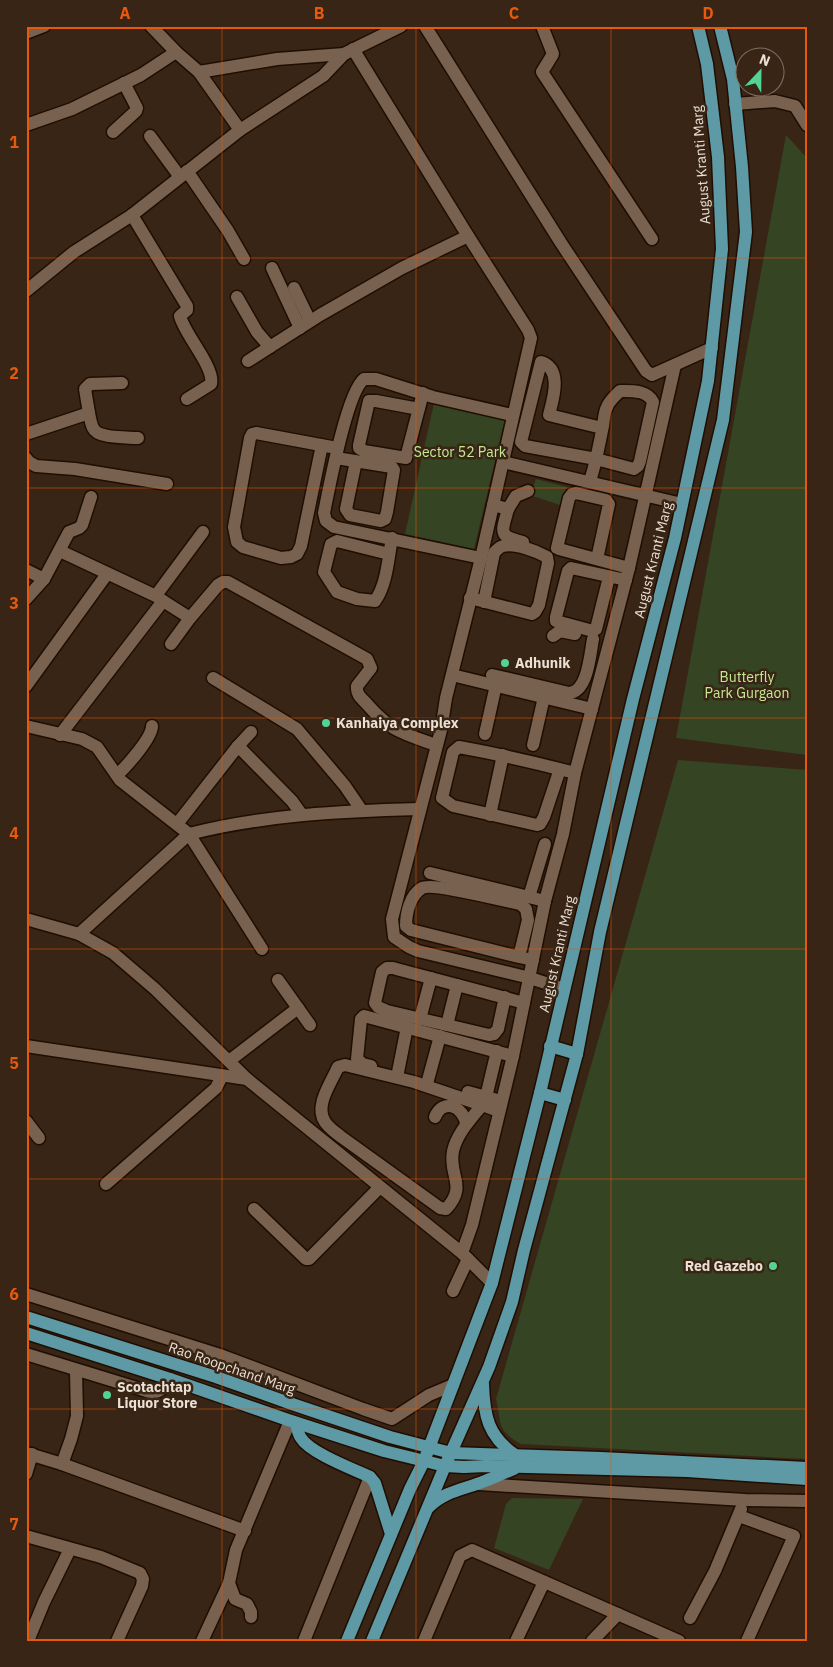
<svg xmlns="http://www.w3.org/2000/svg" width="833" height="1667" font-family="'IBM Plex Sans',sans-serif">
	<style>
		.park { fill: #354423 }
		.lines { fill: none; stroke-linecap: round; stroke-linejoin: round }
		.minor-casing { stroke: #1f0e01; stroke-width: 15 }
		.major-casing { stroke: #1f0e01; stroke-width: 15 }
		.minor { stroke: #78624f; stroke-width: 12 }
		.major { stroke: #5e99a6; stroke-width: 12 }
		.grid { fill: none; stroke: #e8590c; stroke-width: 1; stroke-opacity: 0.55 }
		.poi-dot { fill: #54d395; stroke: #382515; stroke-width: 2 }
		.labels { text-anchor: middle; stroke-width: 5; stroke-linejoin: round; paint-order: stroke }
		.street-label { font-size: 14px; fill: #ece0d5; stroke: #382515 }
		.park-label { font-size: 14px; fill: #c2eb91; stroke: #382515 }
		.poi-label { font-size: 14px; font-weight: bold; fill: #ece0d5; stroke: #382515; text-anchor: start }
		.neatline { fill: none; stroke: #e8590c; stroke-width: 2 }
		.grid-label { font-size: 16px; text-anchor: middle; font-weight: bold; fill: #e8590c }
	</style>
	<rect width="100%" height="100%" fill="#382515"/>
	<g class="park">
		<polygon points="786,135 807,158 807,755 676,738"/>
		<polygon points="434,403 505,419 474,549 405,534"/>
		<polygon points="536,479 567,487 563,506 530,495"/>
		<path d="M678,760L807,770V1459L521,1444C496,1430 502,1424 496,1399Z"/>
		<polygon points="512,1498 583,1499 549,1570 494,1548 506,1504"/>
	</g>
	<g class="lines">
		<defs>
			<g id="minor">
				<polyline points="151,26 176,52 199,72 240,130"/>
				<polyline points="425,26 561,243 646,371 652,375 712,348"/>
				<polyline points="542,26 553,54 542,72 652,239"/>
				<polyline points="26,33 44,26"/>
				<polyline points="353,49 468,236 528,330 531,338 481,558 446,698 441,730 392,919 394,937 409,947 418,951 530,978 564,989"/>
				<polyline points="199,72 277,59 344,54"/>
				<polyline points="735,104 775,101 795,106 807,125"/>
				<polyline points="26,125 72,109 141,75 176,52"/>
				<polyline points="113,132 136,111 137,108 124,83"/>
				<polyline points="150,136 180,177"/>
				<polyline points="187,171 228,231 244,259"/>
				<path d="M132,215L187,306V310L180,316C184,334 215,367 211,384L187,399"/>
				<polyline points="272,268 300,328"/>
				<polyline points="294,288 310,321"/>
				<polyline points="26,291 74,252 132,215 240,130 323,76 344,54 401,26"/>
				<polyline points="237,297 257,332 270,347"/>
				<polyline points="248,361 320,315 402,268 468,236"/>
				<polyline points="419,409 376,401 369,401 359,445 359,448 364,451 406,458 407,454 423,393"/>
				<path d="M89,413C90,418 91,424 93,428C98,439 127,437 138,438"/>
				<polyline points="26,434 89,413 85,389 90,384 122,383"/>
				<polyline points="322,445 301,546 297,554 291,557 281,558 243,547 237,542 234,527 250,438 252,434 256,433 337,448"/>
				<polyline points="26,458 29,462 36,466 75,469 167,484"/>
				<polyline points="336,458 392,467 394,470 387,512 385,519 381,521 350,515 346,509 356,461"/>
				<polyline points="503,462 682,504"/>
				<path d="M590,481C596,463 599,445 603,426C604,420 604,412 607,407C609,401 615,396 620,391C632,391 647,390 653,402L640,461L638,466L634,469L596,459L525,446L521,442L541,362C563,369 553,399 549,415L602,428"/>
				<path d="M493,505L508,509C502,532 497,536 523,542"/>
				<polyline points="508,509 516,496 528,491"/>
				<polyline points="60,551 158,597"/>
				<path d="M389,554L337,541L331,544L324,572L337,592L357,599L375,601C387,584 388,559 392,538"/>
				<path d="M481,558L334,527L326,521L324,513C329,488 347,392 364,379H376L433,397L512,415"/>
				<polyline points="597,559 609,504 606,500 576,493 572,494 569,498 557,548 559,549 629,568"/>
				<polyline points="26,570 44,579"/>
				<polyline points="609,577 596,629 593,631 556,621 556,617 568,571 571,568 626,580"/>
				<path d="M470,598L532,614L535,612L539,605L548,563L547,557C536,551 516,543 503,546C499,547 497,550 494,553L484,602"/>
				<polyline points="26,599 44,579 69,532 79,528 82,525 91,497"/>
				<polyline points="190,618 160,599 157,594 203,532"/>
				<polyline points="553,636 560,631 575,634"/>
				<path d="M171,644L190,618L218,585L223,582H228L367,659L371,668L357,686C356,694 361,698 366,703C390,731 402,733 436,745"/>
				<polyline points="452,675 592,709"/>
				<path d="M492,675L569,693C588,692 590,654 593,639"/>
				<polyline points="213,678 297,729 345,786 362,811"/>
				<polyline points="26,686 107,574"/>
				<polyline points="26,726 82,739 97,747 120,780 189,834 262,949"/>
				<polyline points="485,734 496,685"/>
				<polyline points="60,735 163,601"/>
				<polyline points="533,745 544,697"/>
				<polyline points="238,746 251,732"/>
				<path d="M560,769L544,817L540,824L537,825L453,806L442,798L453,752L459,747C498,754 537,763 575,773"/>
				<path d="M117,775C126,767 152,738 152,726"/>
				<polyline points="490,815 503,755"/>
				<polyline points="177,824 238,746 292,801 302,815"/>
				<polyline points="430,873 545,901"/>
				<polyline points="529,897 545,844"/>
				<polyline points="26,919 79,934 113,953 155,989 247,1079 462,1253 492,1283"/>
				<path d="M79,934L189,834C264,815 342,811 419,809"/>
				<path d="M519,957L528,920L526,909L520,904C503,901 433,882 422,888C410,895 406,913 406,926L411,930L519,957L533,960"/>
				<polyline points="278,980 310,1025"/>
				<path d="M505,997L498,1029L494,1034L489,1035L387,1011L378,1007L375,1003L382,972L387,968H393C437,980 481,991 524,1003"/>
				<polyline points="420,1019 431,978"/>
				<polyline points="447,1025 457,985"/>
				<polyline points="26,1046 247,1079"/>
				<polyline points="229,1061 298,1008"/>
				<polyline points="371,1066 363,1064 357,1059 361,1019 364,1016 513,1056"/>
				<polyline points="398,1072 407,1027"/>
				<polyline points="428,1080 440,1036"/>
				<polyline points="468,1092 501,1101"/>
				<polyline points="486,1097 497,1051"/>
				<path d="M482,1105C472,1118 457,1133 453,1151C448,1176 468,1185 446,1209L440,1208L340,1136C335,1132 329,1128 325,1122C314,1106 331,1083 338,1067L345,1065L414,1082L482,1105C488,1107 493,1109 499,1111"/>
				<path d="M435,1117C443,1097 464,1107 466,1124"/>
				<polyline points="26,1121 39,1138"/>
				<polyline points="106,1184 216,1088 222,1076"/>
				<polyline points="254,1209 306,1259 309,1259 380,1187"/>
				<polyline points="462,1253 472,1225 513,1056 545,901 563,834 575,773 629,568 675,365"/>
				<polyline points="453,1291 468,1259"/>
				<polyline points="26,1294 223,1356 363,1409 392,1419 429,1395 453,1385"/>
				<path d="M26,1354L153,1393C162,1391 165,1386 170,1379"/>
				<polyline points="26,1453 62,1464 245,1531"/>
				<polyline points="62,1464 71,1439 77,1416 76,1370"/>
				<polyline points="26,1474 32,1454"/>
				<polyline points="479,1484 745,1500 807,1501"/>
				<polyline points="739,1516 794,1536 747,1641"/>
				<polyline points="26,1536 101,1557 140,1573 143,1579 142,1586 117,1641"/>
				<polyline points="251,1617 251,1612 247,1604 235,1599 229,1583 236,1550 290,1421"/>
				<polyline points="690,1618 715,1571 741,1509"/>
				<polyline points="28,1641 44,1602 70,1549"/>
				<polyline points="202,1641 229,1583"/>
				<polyline points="304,1641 370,1477"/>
				<polyline points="424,1641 460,1556 472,1550 679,1641"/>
				<polyline points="516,1641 544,1582"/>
				<polyline points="592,1641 618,1614"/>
			</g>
			<g id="major">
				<polyline points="550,1046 577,1054"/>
				<polyline points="540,1093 565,1100"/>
				<polyline points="26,1317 216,1377 292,1404 390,1437 451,1453 601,1458 807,1468"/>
				<polyline points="26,1333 170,1379 288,1420 384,1451 445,1466 464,1467 486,1466 687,1471 807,1479"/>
				<path d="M483,1384C484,1416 488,1436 515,1455"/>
				<path d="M296,1423C297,1428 298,1434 301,1438C310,1453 353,1469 370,1477L375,1483L391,1534"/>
				<path d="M429,1507C444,1491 466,1489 485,1481C495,1477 504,1473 514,1469"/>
				<polyline points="347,1641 410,1489 424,1461 492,1283 540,1093 633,699 675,538 708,381 722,249 718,157 707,64 698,26"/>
				<polyline points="372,1641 445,1466 489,1367 512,1302 524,1250 577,1054 600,932 723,420 746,232 742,167 733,79 720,26"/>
			</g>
		</defs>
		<use href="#minor" class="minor-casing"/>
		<use href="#major" class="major-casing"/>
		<use href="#minor" class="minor"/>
		<use href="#major" class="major"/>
	</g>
	<path class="grid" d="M222,26V1641M416,26V1641M611,26V1641M26,258H807M26,488H807M26,718H807M26,949H807M26,1179H807M26,1409H807"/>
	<g class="poi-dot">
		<circle cx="505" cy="663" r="5"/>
		<circle cx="326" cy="723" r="5"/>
		<circle cx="773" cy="1266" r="5"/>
		<circle cx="107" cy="1395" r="5"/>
	</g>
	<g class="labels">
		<g class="street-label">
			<text transform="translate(701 165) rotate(-94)" y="5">August Kranti Marg</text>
			<text transform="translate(653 560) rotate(-76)" y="5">August Kranti Marg</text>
			<text transform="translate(557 954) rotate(-77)" y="5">August Kranti Marg</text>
			<text transform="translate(232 1368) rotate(19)" y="5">Rao Roopchand Marg</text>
		</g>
		<g class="park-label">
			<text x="460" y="457">Sector 52 Park</text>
			<text x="747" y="682">Butterfly<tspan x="747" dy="16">Park Gurgaon</tspan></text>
		</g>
		<g class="poi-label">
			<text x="515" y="668">Adhunik</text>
			<text x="336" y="728">Kanhaiya Complex</text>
			<text x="763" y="1271" text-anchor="end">Red Gazebo</text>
			<text x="117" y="1392">Scotachtap<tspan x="117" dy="16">Liquor Store</tspan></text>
		</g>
	</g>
	<rect width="833" height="1667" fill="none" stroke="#382515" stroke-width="55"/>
	<g transform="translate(760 72) rotate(22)"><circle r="24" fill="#382515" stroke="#807062"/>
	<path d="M0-4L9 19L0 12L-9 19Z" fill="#54d395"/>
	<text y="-8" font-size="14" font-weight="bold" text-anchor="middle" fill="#ece0d5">N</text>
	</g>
	<rect x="28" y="28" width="778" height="1612" class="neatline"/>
	<g class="grid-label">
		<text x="125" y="19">A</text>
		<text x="319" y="19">B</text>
		<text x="514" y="19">C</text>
		<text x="708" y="19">D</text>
		<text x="14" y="148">1</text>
		<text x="14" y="379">2</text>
		<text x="14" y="609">3</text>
		<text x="14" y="839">4</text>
		<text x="14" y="1069">5</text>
		<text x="14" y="1300">6</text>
		<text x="14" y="1530">7</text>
	</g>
</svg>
